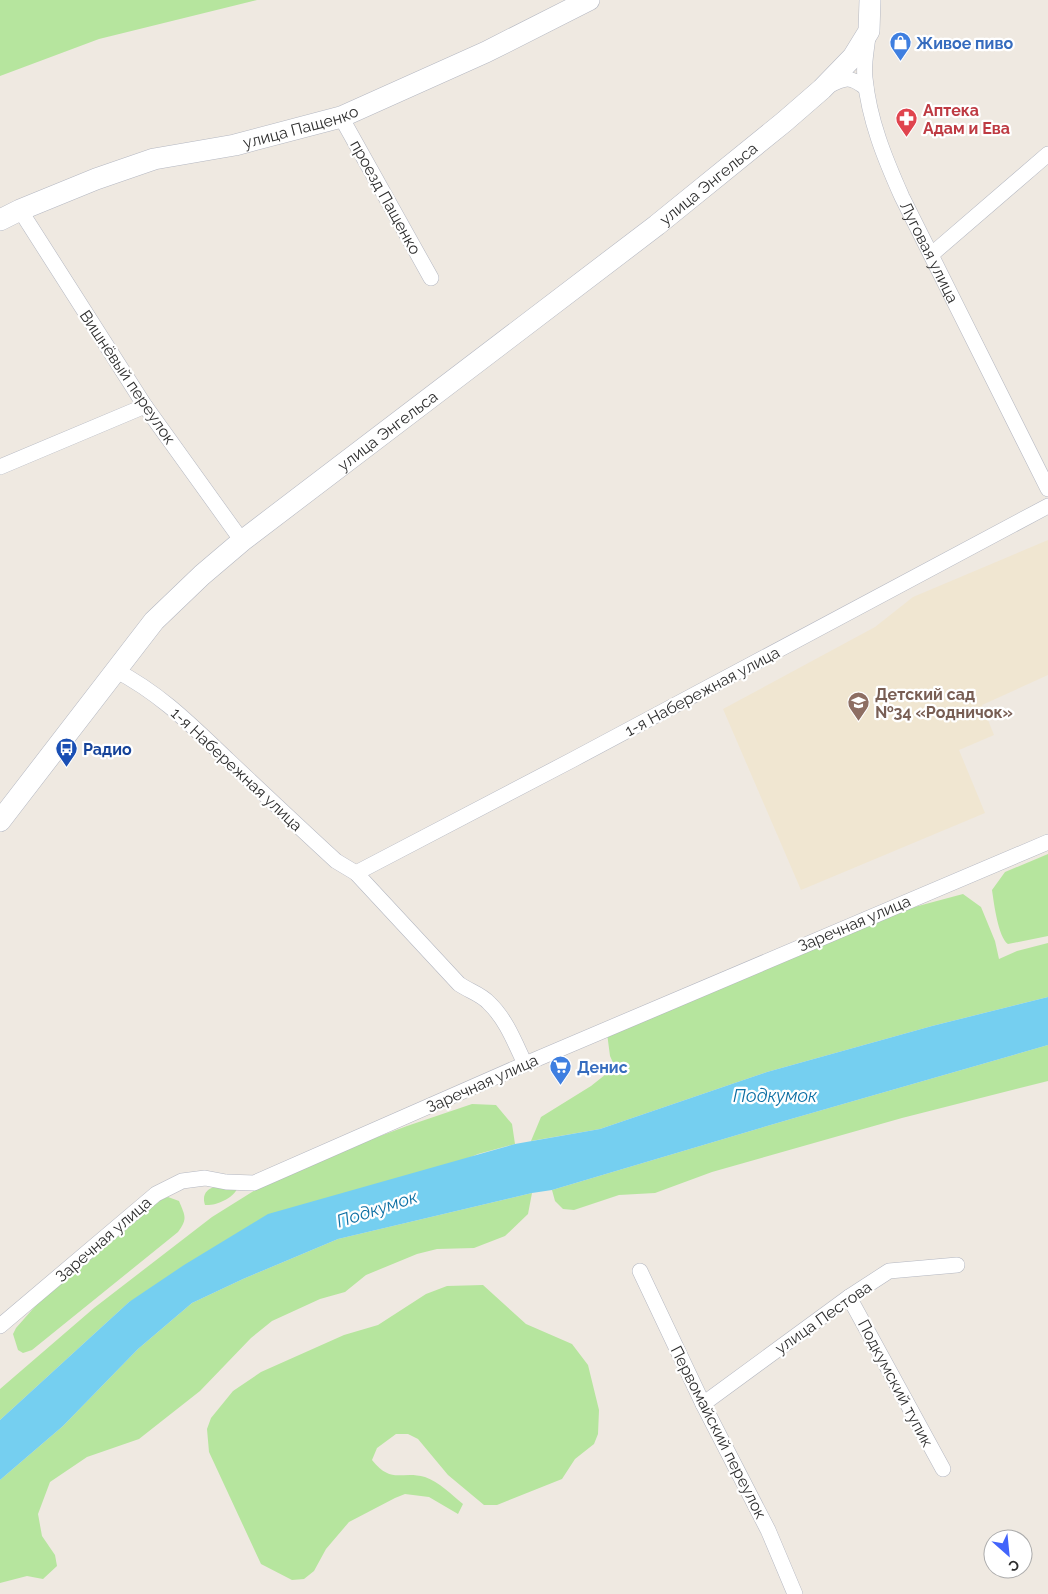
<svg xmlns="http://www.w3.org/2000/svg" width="1048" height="1594" font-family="Raleway,sans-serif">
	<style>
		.education { fill: #f0e6d1 }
		.green { fill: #b6e59e }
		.water { fill: #75cff0 }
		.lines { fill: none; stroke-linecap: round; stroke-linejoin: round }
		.street-casing { stroke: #b4b7c1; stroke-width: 16 }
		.secondary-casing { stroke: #b4b7c1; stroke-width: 22 }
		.street { stroke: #fff; stroke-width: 15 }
		.secondary { stroke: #fff; stroke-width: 21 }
		.labels { text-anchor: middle; stroke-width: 4.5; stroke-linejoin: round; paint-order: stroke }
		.shop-label { font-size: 16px; font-weight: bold; fill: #366cbe; stroke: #fff; text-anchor: start }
		.health-label { font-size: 16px; font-weight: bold; fill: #be3a42; stroke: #fff; text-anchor: start }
		.street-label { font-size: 16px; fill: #2e2e2e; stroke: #fff }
		.education-label { font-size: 16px; font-weight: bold; fill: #785e54; stroke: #fff; text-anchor: start }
		.transit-label { font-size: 16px; font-weight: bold; fill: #164399; stroke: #fff; text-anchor: start }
		.water-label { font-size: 18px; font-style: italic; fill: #0d6fa3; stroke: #fff }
	</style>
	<rect width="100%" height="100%" fill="#efe9e1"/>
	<polygon class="education" points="1048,540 1048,675 982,705 994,735 959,750 985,813 801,890 723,709 875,627 913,597"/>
	<g class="green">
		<polygon points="0,0 257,0 99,39 0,76"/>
		<path d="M1048,854V936L1008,944C998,937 994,903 992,890L1005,872Z"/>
		<polygon points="963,894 981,907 995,941 999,959 1017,951 1048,943 1048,997 932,1026 767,1072 600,1129 531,1141 541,1117 591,1086 615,1067 610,1056 607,1033 892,913"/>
		<polygon points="1048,1045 1048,1081 902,1118 712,1172 655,1193 619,1195 574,1210 563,1209 555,1201 552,1190 791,1119"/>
		<polygon points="472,1104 496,1105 512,1124 515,1144 478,1154 129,1302 0,1420 0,1389 94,1308 212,1217 268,1182 316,1160 407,1126"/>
		<path d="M219,1186L237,1189C232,1199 215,1206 205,1205C201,1193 209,1187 219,1186Z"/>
		<polygon points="532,1193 528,1214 505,1236 474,1248 437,1249 417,1254 366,1275 345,1292 320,1299 272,1321 251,1338 200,1391 139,1439 87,1457 50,1482 38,1514 42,1536 55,1555 57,1566 43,1579 27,1576 0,1583 0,1480 63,1426 138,1349 192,1303 243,1279 338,1239"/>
		<path d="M168,1197L179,1201C185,1216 188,1218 178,1232L32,1350L23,1353L18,1350L13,1334L16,1328L39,1302L147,1205Z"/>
		<path d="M483,1285L526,1324L572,1344L588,1365L599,1410L598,1434L594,1444L575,1459L562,1479L497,1505H484L448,1475L418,1439L408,1434H396L377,1448L372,1460C392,1485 401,1470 425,1477C439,1482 452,1495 463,1504L458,1514L429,1497L405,1494L395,1498L349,1522L326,1549L314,1571L304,1579L292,1580L261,1564L209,1452L207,1429L211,1418L233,1391L261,1372L344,1335L378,1325L426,1294L447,1286Z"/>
	</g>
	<polygon class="water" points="1048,997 1048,1045 791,1119 552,1190 532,1193 338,1239 243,1279 192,1303 138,1349 63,1426 0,1480 0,1420 129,1302 184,1265 268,1214 515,1144 600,1129 767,1072 932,1026"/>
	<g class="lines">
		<defs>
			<g id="street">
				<path id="s1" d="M868,35C867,49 863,64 865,78C869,120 885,159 902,197L1048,489"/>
				<path d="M828,86C846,77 850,76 866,88"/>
				<polyline points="341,117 431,278"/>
				<polyline points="20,210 145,406 242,541"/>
				<polyline points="932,254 1048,154"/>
				<polyline points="0,467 145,406"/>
				<path d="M115,670C161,694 191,725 228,760C264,794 300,828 336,861L356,873L459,984C469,991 481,994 489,1003C506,1019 515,1043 525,1064"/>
				<polyline points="356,873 574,759 1048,506"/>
				<polyline points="640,1271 703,1404 768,1530 795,1594"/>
				<polyline points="849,1297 943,1469"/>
				<polyline points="0,1326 156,1194 182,1181 205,1178 226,1182 254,1183 525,1064 1048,842"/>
				<polyline points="703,1404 849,1297 889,1271 957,1265"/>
			</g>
			<g id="secondary">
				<path id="s2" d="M0,220L20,210L96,179L154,159L235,145L341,117L486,52L589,0"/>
				<path id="s3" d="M0,821L154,621L202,575L242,541L657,225L784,122L822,89L853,57L869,31L870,0"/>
			</g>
		</defs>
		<use href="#street" class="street-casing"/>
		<use href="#secondary" class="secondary-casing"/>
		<use href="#street" class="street"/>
		<use href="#secondary" class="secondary"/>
	</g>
	<defs>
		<symbol id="shop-pin" viewBox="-11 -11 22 30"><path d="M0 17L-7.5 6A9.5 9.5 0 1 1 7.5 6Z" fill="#3f7fe0" stroke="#fff"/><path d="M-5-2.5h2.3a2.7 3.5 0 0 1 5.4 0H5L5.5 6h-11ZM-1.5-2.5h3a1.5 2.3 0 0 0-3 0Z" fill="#fff"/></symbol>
		<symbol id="pharmacy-pin" viewBox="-11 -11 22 30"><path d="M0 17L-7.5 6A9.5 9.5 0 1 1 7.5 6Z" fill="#e0444e" stroke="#fff"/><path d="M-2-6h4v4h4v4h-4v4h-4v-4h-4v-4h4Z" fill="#fff"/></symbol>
		<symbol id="school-pin" viewBox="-11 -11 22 30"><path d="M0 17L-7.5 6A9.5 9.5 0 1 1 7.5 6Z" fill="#8d6e63" stroke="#fff"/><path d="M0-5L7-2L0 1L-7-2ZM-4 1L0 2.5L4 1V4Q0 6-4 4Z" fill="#fff"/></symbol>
		<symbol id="bus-pin" viewBox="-11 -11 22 30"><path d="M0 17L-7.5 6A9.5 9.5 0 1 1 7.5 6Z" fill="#1a4fb4" stroke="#fff"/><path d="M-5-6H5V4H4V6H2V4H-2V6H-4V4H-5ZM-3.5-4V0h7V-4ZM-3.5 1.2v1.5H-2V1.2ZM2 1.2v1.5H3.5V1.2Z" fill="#fff"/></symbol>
		<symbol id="supermarket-pin" viewBox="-11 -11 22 30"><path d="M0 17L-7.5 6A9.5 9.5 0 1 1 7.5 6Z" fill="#3f7fe0" stroke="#fff"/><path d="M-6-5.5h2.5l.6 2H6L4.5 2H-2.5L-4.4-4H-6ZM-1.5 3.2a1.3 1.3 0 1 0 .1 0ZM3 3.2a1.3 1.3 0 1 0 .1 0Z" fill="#fff"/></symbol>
	</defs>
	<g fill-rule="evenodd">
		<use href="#shop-pin" x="888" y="30" width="25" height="34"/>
		<use href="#pharmacy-pin" x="894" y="106" width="25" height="34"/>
		<use href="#school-pin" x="846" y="690" width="25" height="34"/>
		<use href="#bus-pin" x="54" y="736" width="25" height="34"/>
		<use href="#supermarket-pin" x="548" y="1054" width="25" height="34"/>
	</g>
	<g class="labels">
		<g class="shop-label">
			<text x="916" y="49">Живое пиво</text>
			<text x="577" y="1073">Денис</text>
		</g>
		<g class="health-label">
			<text x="923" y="116">Аптека<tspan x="923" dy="18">Адам и Ева</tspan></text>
		</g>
		<g class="street-label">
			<text dy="6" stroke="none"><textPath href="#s2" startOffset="316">улица Пащенко</textPath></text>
			<text dy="6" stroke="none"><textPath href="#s3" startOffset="959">улица Энгельса</textPath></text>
			<text transform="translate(386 197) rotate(61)" y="6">проезд Пащенко</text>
			<text dy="6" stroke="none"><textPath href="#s1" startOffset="230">Луговая улица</textPath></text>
			<text transform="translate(128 377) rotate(56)" y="6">Вишнёвый переулок</text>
			<text dy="6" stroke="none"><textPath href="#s3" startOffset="554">улица Энгельса</textPath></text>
			<text transform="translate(702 691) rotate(-28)" y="6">1-я Набережная улица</text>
			<text transform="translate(237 769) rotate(43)" y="6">1-я Набережная улица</text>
			<text transform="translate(854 923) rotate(-23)" y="6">Заречная улица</text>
			<text transform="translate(482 1083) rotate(-24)" y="6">Заречная улица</text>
			<text transform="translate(103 1239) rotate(-41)" y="6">Заречная улица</text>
			<text transform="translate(823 1317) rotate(-35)" y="6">улица Пестова</text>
			<text transform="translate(896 1383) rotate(62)" y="6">Подкумский тупик</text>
			<text transform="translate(719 1432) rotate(63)" y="6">Первомайский переулок</text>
		</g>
		<g class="education-label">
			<text x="875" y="700">Детский сад<tspan x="875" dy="18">№34 «Родничок»</tspan></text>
		</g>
		<g class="transit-label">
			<text x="83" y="755">Радио</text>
		</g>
		<g class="water-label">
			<text x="775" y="1102">Подкумок</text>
			<text transform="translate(377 1209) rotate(-18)" y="6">Подкумок</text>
		</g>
	</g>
	<g transform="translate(1008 1554) rotate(153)"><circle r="24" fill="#ffffff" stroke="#ababab"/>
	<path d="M0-4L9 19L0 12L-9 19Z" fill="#4264fb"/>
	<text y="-8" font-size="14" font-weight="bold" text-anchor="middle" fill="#2e2e2e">С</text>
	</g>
</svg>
